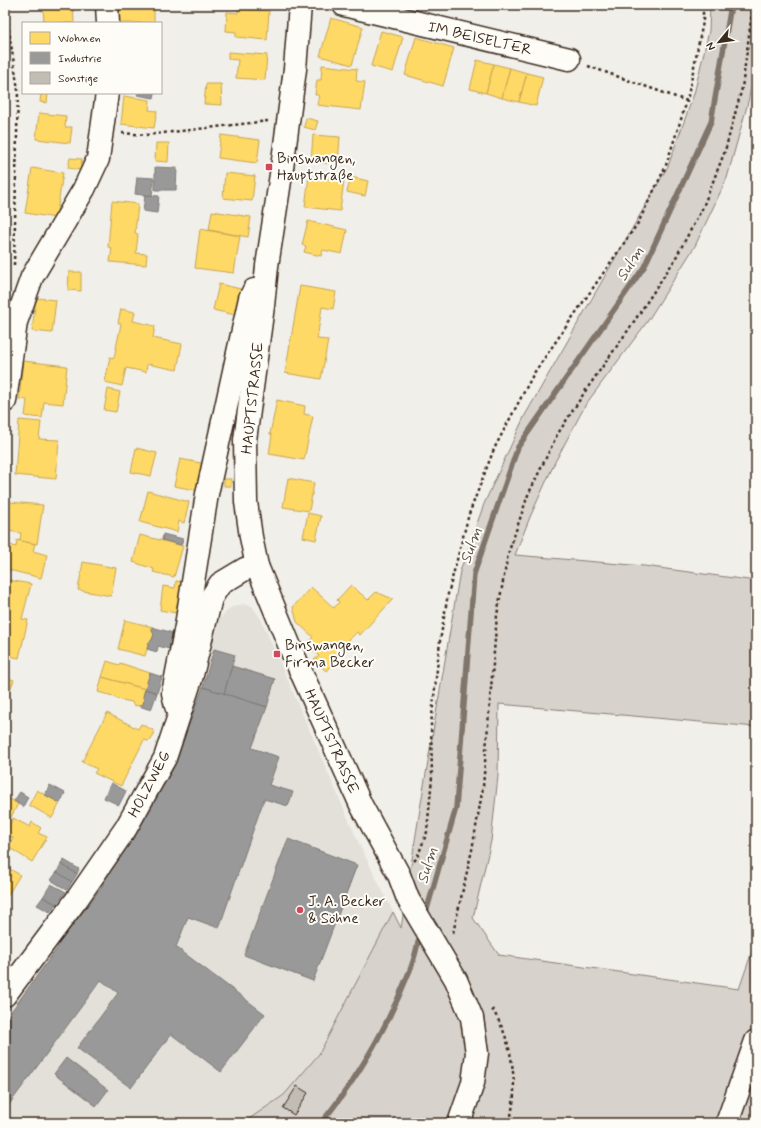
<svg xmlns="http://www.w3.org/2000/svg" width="761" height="1128" font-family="Mynerve,sans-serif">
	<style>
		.built { fill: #e3e0da }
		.green { fill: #d7d2cc; stroke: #897e75 }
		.homes { fill: #ffd966; stroke: #c4a450 }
		.industry { fill: #999; stroke: #7d7874 }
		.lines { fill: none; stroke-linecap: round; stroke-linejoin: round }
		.stream { stroke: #80746b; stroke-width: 5.5 }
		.building { fill: #c1bcb4; stroke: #3b2a1e }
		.minor-casing { stroke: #3b2a1e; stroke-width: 25 }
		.major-casing { stroke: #3b2a1e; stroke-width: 25 }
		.path { stroke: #3b2a1e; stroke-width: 2.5; stroke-dasharray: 3 3; stroke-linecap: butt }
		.minor { stroke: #fdfcf7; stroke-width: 22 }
		.major { stroke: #fdfcf7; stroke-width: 22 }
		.poi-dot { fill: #d1495b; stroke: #fdfcf7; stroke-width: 1.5 }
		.labels { text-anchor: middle; stroke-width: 4; stroke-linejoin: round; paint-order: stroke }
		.street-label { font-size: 15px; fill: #3b2a1e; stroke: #fdfcf7 }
		.poi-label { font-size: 15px; fill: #3b2a1e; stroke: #fdfcf7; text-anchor: start }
		.water-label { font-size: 16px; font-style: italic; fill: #63554b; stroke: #fdfcf7 }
	</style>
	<rect width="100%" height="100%" fill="#f1efea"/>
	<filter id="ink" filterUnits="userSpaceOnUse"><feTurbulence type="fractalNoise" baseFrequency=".025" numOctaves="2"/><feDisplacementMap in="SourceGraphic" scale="8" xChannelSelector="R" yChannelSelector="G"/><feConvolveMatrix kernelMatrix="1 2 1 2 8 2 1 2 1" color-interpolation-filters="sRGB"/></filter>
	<g filter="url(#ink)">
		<polygon class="built" points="242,604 252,606 261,619 361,848 393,912 319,1054 284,1096 243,1123 5,1123 5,1007 68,924 129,835 216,622 230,608"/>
		<polygon class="green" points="710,5 756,5 756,65 747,106 727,178 695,246 647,322 586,404 555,462 530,517 515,555 644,566 756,581 756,727 499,704 498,776 491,841 473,918 499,955 739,989 756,940 756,1123 243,1123 284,1095 319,1054 393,912 401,928 420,809 460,571 484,504 524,417 668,166 694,94 709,31"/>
		<g class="homes">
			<polygon points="43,5 73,5 74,23 44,23"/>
			<polygon points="154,7 154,23 119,23 119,8"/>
			<polygon points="238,9 269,11 267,40 236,37 236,32 226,31 227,12 238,13"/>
			<polygon points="331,18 363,27 352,65 320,56"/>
			<polygon points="381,31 403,37 393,72 371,66"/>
			<polygon points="416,37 454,48 443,86 405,75"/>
			<polygon points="228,52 267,55 265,80 236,78 238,60 228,59"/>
			<polygon points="477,60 494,64 486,93 470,89"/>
			<polygon points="494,64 510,68 502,98 486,93"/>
			<polygon points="322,65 357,69 356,81 365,82 361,110 317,105 319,95 315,95 317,80 321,80"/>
			<polygon points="510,68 527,73 519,102 502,98"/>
			<polygon points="527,73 543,77 536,106 519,102"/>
			<polygon points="206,84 221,84 222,105 204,104"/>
			<polygon points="41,93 48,93 47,103 40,102"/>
			<polygon points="124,96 150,100 149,110 157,111 154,128 121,124"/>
			<polygon points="39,113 66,116 65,127 72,127 70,143 36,139"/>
			<polygon points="306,118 318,121 315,130 304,127"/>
			<polygon points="221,135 260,140 257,163 218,158"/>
			<polygon points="313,135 340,137 338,164 311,162"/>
			<polygon points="156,143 169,143 168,162 155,161"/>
			<polygon points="70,158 82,159 80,170 68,168"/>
			<polygon points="32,168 63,173 56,218 25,213"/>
			<polygon points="225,173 255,176 252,201 223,198"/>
			<polygon points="309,176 344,180 340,211 305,207"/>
			<polygon points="351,177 368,181 365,196 347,192"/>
			<polygon points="112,201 138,204 135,233 138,234 136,253 147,254 146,265 110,262 112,248 108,247"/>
			<polygon points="212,211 251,217 248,237 209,230"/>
			<polygon points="308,221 347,230 342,254 323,250 321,256 304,252 306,246 302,245"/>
			<polygon points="200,229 240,236 234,273 195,268"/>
			<polygon points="69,272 81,272 81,291 68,290"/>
			<polygon points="219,284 245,290 240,316 213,310"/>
			<polygon points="300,286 336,292 333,309 322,307 317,339 328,340 321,379 285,373"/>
			<polygon points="36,298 56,300 52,333 32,331"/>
			<polygon points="121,309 135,312 133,321 155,326 153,338 182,344 177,370 147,364 146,372 126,368 122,386 105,382 110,357 114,358 121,324 118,323"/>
			<polygon points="23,361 67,366 63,404 44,402 42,418 25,416 27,400 19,399"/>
			<polygon points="108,389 120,392 116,412 104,410"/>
			<polygon points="277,400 305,406 304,414 313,416 304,460 269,454 272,435 270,434"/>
			<polygon points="19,420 41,422 39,439 59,440 56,479 15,475"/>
			<polygon points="136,448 157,453 151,476 131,472"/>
			<polygon points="180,459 206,464 201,491 174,486"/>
			<polygon points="288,478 314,483 309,511 283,507"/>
			<rect x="224" y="479" width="7" height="7"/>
			<polygon points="148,491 189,502 184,523 179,521 177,532 140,522"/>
			<polygon points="10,502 43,505 37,544 20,541 21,533 8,531"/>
			<polygon points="308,513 321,516 316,540 303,537"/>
			<polygon points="140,535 183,546 174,577 153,572 154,569 133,562"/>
			<polygon points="17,540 35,544 33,551 47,555 41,578 5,569 5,564 10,545 16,547"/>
			<polygon points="83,562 116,568 111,596 78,590"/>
			<polygon points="8,580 31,584 22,619 28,620 19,658 5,655 5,591"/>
			<polygon points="176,581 190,583 186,605 177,603 176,613 160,610 163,586 175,588"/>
			<polygon points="351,585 368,600 376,592 393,599 360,635 357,632 347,642 350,645 326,671 314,660 319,656 306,644 313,637 297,622 293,607 311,587 334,608 339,602 337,600"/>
			<polygon points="125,620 153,627 152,631 154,634 152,640 149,642 145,656 118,649"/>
			<polygon points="107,661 119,665 120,663 150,673 145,689 102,677"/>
			<polygon points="5,677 14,680 5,702"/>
			<polygon points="102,677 145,689 143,697 144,700 143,704 139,706 133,705 132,702 117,699 113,696 98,692"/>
			<polygon points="107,713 138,729 141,724 153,730 154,734 151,740 147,741 144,740 121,786 94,773 97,769 82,762"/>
			<polygon points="37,790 60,803 52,818 29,805"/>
			<polygon points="7,797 18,804 9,821 5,819 5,801"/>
			<polygon points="13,818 30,827 32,822 41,828 38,833 47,837 32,862 8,847 13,838 5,833 5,832"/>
			<polygon points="5,866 20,875 6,898 5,897"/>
		</g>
		<g class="industry">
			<polygon points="138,93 155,93 154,98 137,95"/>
			<polygon points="155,167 177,168 176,190 155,190"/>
			<polygon points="137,177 154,178 152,196 135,194"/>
			<polygon points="145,195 159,196 157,213 143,211"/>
			<polygon points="163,534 183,539 181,545 162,540"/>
			<polygon points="152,627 173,633 169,649 158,646 157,652 147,649 149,642 152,640 154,634 152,631"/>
			<polygon points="214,649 235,655 224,694 203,687"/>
			<polygon points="232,666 275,679 267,707 224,694"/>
			<polygon points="150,673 162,677 157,693 145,689"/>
			<polygon points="203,687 267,707 252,748 279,757 269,785 293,792 288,806 264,799 219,928 188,917 176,947 265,1014 221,1072 171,1034 131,1088 77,1048 118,993 101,980 5,1110 5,1020 58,947 57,946 100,889 173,768"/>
			<polygon points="145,689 157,693 151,710 139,706 143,704 144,700 143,697"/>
			<polygon points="111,783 126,791 119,805 104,798"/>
			<polygon points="50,785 65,793 60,803 45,795"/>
			<polygon points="20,792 28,797 23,807 14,801"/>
			<polygon points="288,839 357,865 313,981 244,955"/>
			<polygon points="64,860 79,869 77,874 61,864"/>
			<polygon points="61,864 77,874 72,882 57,872"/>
			<polygon points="57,872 72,882 67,890 51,880"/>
			<polygon points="51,884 66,892 56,904 43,897"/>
			<polygon points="43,897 56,904 50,912 37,905"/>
			<polygon points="66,1058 108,1090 96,1106 54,1074"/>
		</g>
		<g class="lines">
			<g class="stream">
				<polyline points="425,916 456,808 474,574 518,447 644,267 711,122 731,5"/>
				<path d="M321,1123C359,1077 388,1025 410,970C415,958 417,945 421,932"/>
			</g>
		</g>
		<polygon class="building" points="297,1086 308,1093 294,1115 283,1108"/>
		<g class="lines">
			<defs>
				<g id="minor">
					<polyline points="107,5 108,23"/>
					<polyline points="300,5 295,69 282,168 267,266 263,306 245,440 246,502 251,537 257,566 293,654 361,805 399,875 408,899 456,980 472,1018 477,1053 473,1083 459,1123"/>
					<polyline points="344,5 569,59"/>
					<polyline points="5,401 16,322 32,277 84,189 98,159 107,93"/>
					<polyline points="176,706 173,693 186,626 207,494 250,298 254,290"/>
					<polyline points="5,995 77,899 126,828 165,758 191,679 211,598 220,584 245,569 257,566"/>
				</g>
				<polyline id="major" points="727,1123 756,1041"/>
			</defs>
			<use href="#minor" class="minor-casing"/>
			<use href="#major" class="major-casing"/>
			<g class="path">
				<polyline points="5,5 18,90 14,265"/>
				<polyline points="588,66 687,101"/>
				<polyline points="122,133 146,135 268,121"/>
				<polyline points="414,861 417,858 427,832 432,777 431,725 440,641 448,594 469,514 494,449 534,373 638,223 665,168 687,101 703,22 703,5"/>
				<polyline points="453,933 472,850 483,787 497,615 508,554 528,495 557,435 586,390 629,329 674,261 703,207 725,151 742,88 753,5"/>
				<path d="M492,1009C508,1033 514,1063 514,1092C514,1102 511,1113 510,1123"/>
			</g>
			<use href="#minor" class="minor"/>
			<use href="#major" class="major"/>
		</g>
	</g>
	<g class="poi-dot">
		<rect x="265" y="163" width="8" height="8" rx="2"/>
		<rect x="273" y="650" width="8" height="8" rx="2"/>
		<circle cx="300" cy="910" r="4"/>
	</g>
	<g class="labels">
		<g class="street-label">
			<text transform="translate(480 38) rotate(13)" y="5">IM BEISELTER</text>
			<text transform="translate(252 398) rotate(-84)" y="5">HAUPTSTRASSE</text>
			<text transform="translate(332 741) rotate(66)" y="5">HAUPTSTRASSE</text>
			<text transform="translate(149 784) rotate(-62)" y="5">HOLZWEG</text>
		</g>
		<g class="poi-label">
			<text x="277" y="163">Binswangen,<tspan x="277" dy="17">Hauptstraße</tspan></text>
			<text x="285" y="650">Binswangen,<tspan x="285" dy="17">Firma Becker</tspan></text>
			<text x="308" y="906">J. A. Becker<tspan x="308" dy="17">&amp; Söhne</tspan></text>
		</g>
		<g class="water-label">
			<text transform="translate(629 263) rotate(-59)" y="6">Sulm</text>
			<text transform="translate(470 545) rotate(-71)" y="6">Sulm</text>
			<text transform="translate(426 865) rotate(-74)" y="6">Sulm</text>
		</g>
	</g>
	<rect width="761" height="1128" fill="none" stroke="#fdfcf7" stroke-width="20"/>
	<rect x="10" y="10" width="741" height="1108" fill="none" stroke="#3b2a1e" stroke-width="1.5" filter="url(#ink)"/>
	<rect x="22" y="22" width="140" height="72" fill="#fdfcf7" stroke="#afa8a0"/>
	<rect x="30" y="32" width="20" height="12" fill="#ffd966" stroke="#afa8a0"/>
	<text x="58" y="42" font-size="12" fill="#3b2a1e">Wohnen</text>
	<rect x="30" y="52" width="20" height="12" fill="#999999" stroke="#afa8a0"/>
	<text x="58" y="62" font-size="12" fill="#3b2a1e">Industrie</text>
	<rect x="30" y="72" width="20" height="12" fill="#c1bcb4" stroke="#afa8a0"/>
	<text x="58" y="82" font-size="12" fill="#3b2a1e">Sonstige</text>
	<g transform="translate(719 42) rotate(241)" stroke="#fdfcf7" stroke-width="3" paint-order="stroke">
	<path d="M0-3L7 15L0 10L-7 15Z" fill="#3b2a1e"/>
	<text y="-6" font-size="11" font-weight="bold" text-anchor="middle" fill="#3b2a1e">N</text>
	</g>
</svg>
